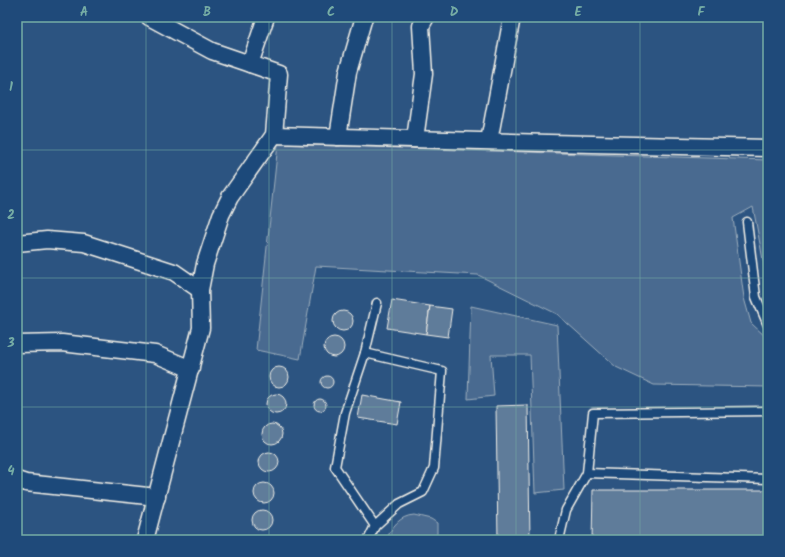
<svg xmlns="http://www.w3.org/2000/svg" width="785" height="557" font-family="Kalam,sans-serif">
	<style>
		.green { fill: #496b90; stroke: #9eaebc }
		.building { fill: #5e7b9a; stroke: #f4f1e8 }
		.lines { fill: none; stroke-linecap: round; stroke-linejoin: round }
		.lane-casing { stroke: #f4f1e8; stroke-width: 11 }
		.street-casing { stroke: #f4f1e8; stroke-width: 19 }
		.lane { stroke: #1f4a7a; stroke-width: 8 }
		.street { stroke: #1f4a7a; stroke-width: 16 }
		.grid { fill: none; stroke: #76ada5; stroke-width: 1; stroke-opacity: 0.55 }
		.neatline { fill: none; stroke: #76ada5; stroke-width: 1.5 }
		.grid-label { font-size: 13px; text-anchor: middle; font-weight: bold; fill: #76ada5 }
	</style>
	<rect width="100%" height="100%" fill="#2c5481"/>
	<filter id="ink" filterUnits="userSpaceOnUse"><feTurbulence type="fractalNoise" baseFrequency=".025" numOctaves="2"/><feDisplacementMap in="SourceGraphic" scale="8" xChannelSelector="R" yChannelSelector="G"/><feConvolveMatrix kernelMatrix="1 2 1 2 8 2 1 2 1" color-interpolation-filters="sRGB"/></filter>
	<g filter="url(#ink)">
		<g class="green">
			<polygon points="278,144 768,160 768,286 753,207 733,218 744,298 751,323 768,339 768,387 654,385 616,367 557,314 478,275 316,266 300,359 256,350"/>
			<polygon points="471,306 557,325 564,490 535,493 530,355 491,355 494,396 468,399"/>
			<path d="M414,515L431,519L437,523V540H386C392,527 399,516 414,515Z"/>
		</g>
		<g class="building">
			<polygon points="392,300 430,306 426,334 387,328"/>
			<polygon points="430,306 452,309 448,337 426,334"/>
			<circle cx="343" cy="321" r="10"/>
			<circle cx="334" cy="347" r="10"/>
			<circle cx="279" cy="377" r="10"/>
			<circle cx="327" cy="382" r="6"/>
			<circle cx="276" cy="404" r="10"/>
			<polygon points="362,395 401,402 397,424 358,418"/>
			<circle cx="320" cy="405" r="6"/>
			<polygon points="528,405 530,540 498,540 496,406"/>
			<circle cx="272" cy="434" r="10"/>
			<circle cx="269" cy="462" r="10"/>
			<circle cx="264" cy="493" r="10"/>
			<polygon points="593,490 768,490 768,540 592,540"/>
			<circle cx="262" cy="520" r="10"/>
		</g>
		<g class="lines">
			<defs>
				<g id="lane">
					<polyline points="747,222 756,297 768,325"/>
					<polyline points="365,353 442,371 434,468 423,492 399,504 375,526 368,540"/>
					<polyline points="587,473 768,479"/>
					<polyline points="375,526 335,467 345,413 365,353 377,303"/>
					<polyline points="559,540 566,510 587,473 593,413 768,411"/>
				</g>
				<g id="street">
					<polyline points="149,17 212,51 250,64"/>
					<polyline points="274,135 549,143 768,148"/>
					<polyline points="338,137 348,72 364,17"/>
					<polyline points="415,139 424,74 421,26 426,17"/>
					<polyline points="489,141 512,17"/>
					<polyline points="17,243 47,240 84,243 174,272 200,290"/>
					<polyline points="17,344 62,343 155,354 191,369"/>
					<polyline points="17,480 26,483 157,497"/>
					<polyline points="145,540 201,328 200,290 205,264 221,215 230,197 274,135 279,74 250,64 266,17"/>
				</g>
			</defs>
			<use href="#lane" class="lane-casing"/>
			<use href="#street" class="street-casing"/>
			<use href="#lane" class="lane"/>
			<use href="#street" class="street"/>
		</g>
	</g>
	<path class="grid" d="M146,17V540M269,17V540M392,17V540M516,17V540M640,17V540M17,150H768M17,278H768M17,407H768"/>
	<rect width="785" height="557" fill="none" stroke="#1f4a7a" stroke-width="44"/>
	<rect x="22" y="22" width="741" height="513" class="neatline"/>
	<g class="grid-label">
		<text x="84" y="16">A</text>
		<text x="207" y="16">B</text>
		<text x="331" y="16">C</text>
		<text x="454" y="16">D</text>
		<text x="578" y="16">E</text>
		<text x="701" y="16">F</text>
		<text x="11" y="91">1</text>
		<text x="11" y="219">2</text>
		<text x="11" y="347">3</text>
		<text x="11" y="475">4</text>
	</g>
</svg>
